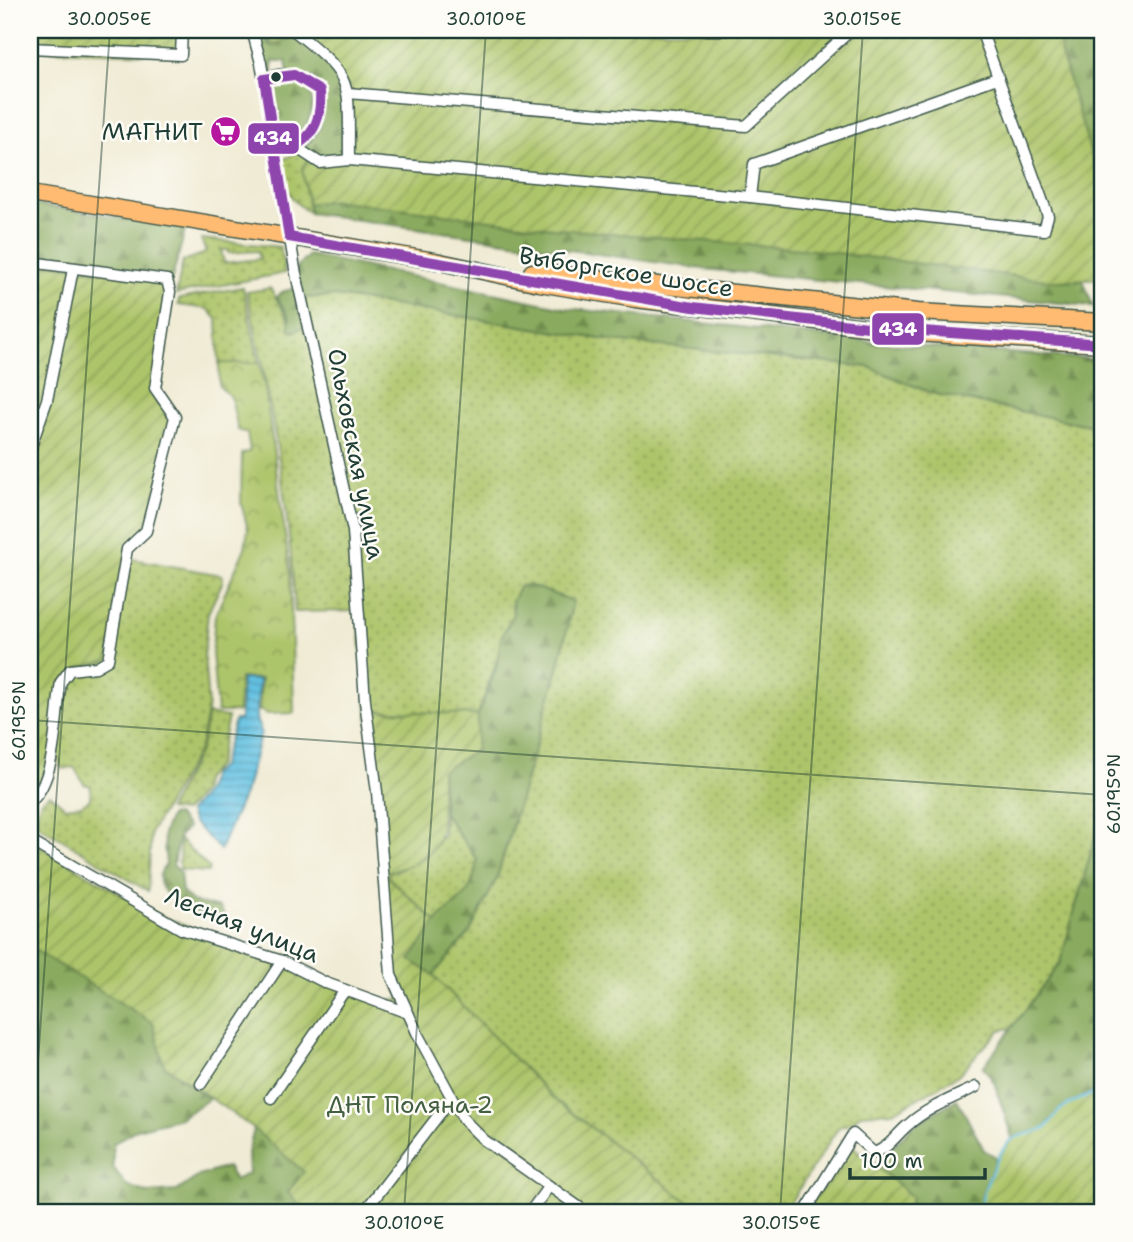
<svg xmlns="http://www.w3.org/2000/svg" width="1133" height="1242" font-family="'Shantell Sans',sans-serif">
	<style>
		.grass { fill: url(#grass-dots); stroke: #66814f; stroke-width: 2; fill-rule: evenodd }
		.forest { fill: url(#forest-firs); stroke: #547449; stroke-width: 2 }
		.park { fill: url(#park-crowns); stroke: #66814f; stroke-width: 2 }
		.garden { fill: url(#garden-furrows); stroke: #66814f; stroke-width: 2 }
		.water { fill: url(#water-rules); stroke: #427f8b; stroke-width: 2 }
		.lines { fill: none; stroke-linecap: round; stroke-linejoin: round }
		.stream { stroke: #64c1e2; stroke-width: 2.5 }
		.minor-casing { stroke: #3e574c; stroke-width: 13 }
		.primary-casing { stroke: #3e574c; stroke-width: 19 }
		.minor { stroke: #fff; stroke-width: 10 }
		.primary { stroke: #ffbb71; stroke-width: 16 }
		.bus-1-casing { stroke: #fdfcf7; stroke-width: 16 }
		.bus-1 { stroke: #8e44ad; stroke-width: 10 }
		.ticks { fill: none; stroke: #1f3d34; stroke-width: 2; stroke-opacity: 0.45 }
		.bus-dot { fill: #1f3d34; stroke: #fdfcf7; stroke-width: 2.5 }
		.labels { text-anchor: middle; stroke-width: 5; stroke-linejoin: round; paint-order: stroke }
		.poi-label { font-size: 24px; fill: #1f3d34; stroke: #fdfcf7; text-anchor: end }
		.street-label { font-size: 24px; fill: #1f3d34; stroke: #fdfcf7 }
		.park-label { font-size: 24px; fill: #425f42; stroke: #fdfcf7 }
		.line-badge { stroke: #fdfcf7; stroke-width: 2.5 }
		.badge-label { font-size: 19px; text-anchor: middle; font-weight: bold; fill: #fff }
		.neatline { fill: none; stroke: #1f3d34; stroke-width: 2.5 }
		.ticks-label { font-size: 18px; text-anchor: middle; fill: #1f3d34 }
	</style>
	<defs>
		<pattern id="grass-dots" width="8" height="8" patternUnits="userSpaceOnUse" patternTransform="scale(1.75)"><rect width="8" height="8" fill="#adc56a"/><path d="M2 2h.1M6 6h.1" fill="none" stroke="#8ca158" stroke-width="1.8" stroke-linecap="round"/></pattern>
		<pattern id="forest-firs" width="22" height="20" patternUnits="userSpaceOnUse" patternTransform="scale(1.75)"><rect width="22" height="20" fill="#8aaa5e"/><path d="M5 1l3.5 6h-7zM16 11l3.5 6h-7z" fill="#708c4e"/></pattern>
		<pattern id="park-crowns" width="20" height="18" patternUnits="userSpaceOnUse" patternTransform="scale(1.75)"><rect width="20" height="18" fill="#adc56a"/><path d="M2 6a3 3 0 1 1 6 0M12 15a3 3 0 1 1 6 0" fill="none" stroke="#8ca158"/></pattern>
		<pattern id="garden-furrows" width="10" height="10" patternUnits="userSpaceOnUse" patternTransform="scale(1.75)"><rect width="10" height="10" fill="#adc56a"/><path d="M-1 1l2-2M0 10L10 0M9 11l2-2" fill="none" stroke="#8ca158"/></pattern>
		<pattern id="water-rules" width="6" height="5" patternUnits="userSpaceOnUse" patternTransform="scale(1.75)"><rect width="6" height="5" fill="#64c1e2"/><path d="M0 2.5h6" fill="none" stroke="#529eb8"/></pattern>
	</defs>
	<rect width="100%" height="100%" fill="#fdfcf7"/>
	<filter id="ink" filterUnits="userSpaceOnUse"><feTurbulence type="fractalNoise" baseFrequency=".0143" numOctaves="2"/><feDisplacementMap in="SourceGraphic" scale="14" xChannelSelector="R" yChannelSelector="G"/><feConvolveMatrix kernelMatrix="1 2 1 2 8 2 1 2 1" color-interpolation-filters="sRGB"/></filter>
	<filter id="wash" filterUnits="userSpaceOnUse"><feTurbulence type="fractalNoise" baseFrequency=".00686" numOctaves="4" result="noise"/><feDisplacementMap in="SourceGraphic" scale="28" xChannelSelector="R" yChannelSelector="G"/><feGaussianBlur stdDeviation="1.57" result="paint"/><feColorMatrix in="noise" values="0 0 0 0 0 0 0 0 0 0 0 0 0 0 0 0 0 1.4 0 .05"/><feComposite in="paint" operator="in"/></filter>
	<g filter="url(#wash)">
		<rect width="100%" height="100%" fill="#f0ebd4"/>
		<g class="grass">
			<path d="M304,148L309,158L302,168L310,213C292,202 277,183 283,160Z"/>
			<path d="M201,239L280,247L285,273L176,294L183,261L206,253ZM221,250H228V253L258,251L260,259L224,263Z"/>
			<polygon points="243,287 259,363 219,363 217,319 208,309 178,305 179,299"/>
			<path d="M270,288L290,322L301,298L337,296L613,341L869,367L931,393L1103,428V809L1060,963L1012,1028L1000,1030L958,1075L931,1091L893,1112L860,1114L853,1122L839,1127L784,1212H701L554,1099L433,975L470,932L497,878L559,665L572,601L556,597L512,601L513,614L478,715L367,710L358,611L295,612C290,505 270,397 247,292Z"/>
			<path d="M127,558L222,575L223,581L208,613L204,653L208,706L200,747L151,832L148,891L38,825C36,811 37,802 50,794L65,807L81,805L90,799L91,786L84,784L74,767L62,769L56,756L61,682Z"/>
			<polygon points="208,714 228,717 218,765 204,780 202,792 184,812 168,810 201,748"/>
			<polygon points="444,813 477,860 474,884 460,902 436,922 388,877 389,872 401,869 443,835"/>
			<polygon points="180,840 209,868 208,872 182,870 179,867"/>
		</g>
		<g class="forest">
			<polygon points="297,33 341,71 349,158 320,163 304,148 320,128 322,90 288,73 286,61 273,61 273,74 268,74 258,35 265,36 269,45"/>
			<polygon points="1061,36 1103,37 1103,194 1060,51"/>
			<path d="M277,76L308,83C318,108 309,130 287,145L281,137L270,82Z"/>
			<polygon points="334,200 562,229 814,250 1054,281 1083,280 1093,306 703,269 310,213 308,204"/>
			<polygon points="30,204 186,227 170,286 30,262"/>
			<polygon points="309,255 565,308 903,345 1103,360 1103,428 931,393 869,367 613,341 337,296 302,298 308,325 294,332 289,328 290,319 277,297 282,292 299,287 295,269"/>
			<path d="M529,585L573,601L559,665L497,878L470,932L433,975L410,960C418,948 426,934 435,923C459,896 472,901 477,860L444,813L441,771L476,750L478,715L496,668L501,638L513,614L512,601L520,586Z"/>
			<polygon points="1103,809 1103,1090 1092,1092 1075,1104 1062,1107 1044,1129 1012,1138 994,1082 983,1067 1060,963"/>
			<path d="M176,815L188,828L179,836L173,865L180,872L182,892L193,902L220,908L225,917C204,921 139,892 166,865L163,834L170,816Z"/>
			<polygon points="30,947 153,1023 164,1065 209,1099 180,1118 137,1129 113,1144 113,1167 126,1185 147,1193 177,1191 199,1176 227,1167 235,1180 249,1173 248,1153 254,1129 305,1172 288,1192 305,1212 30,1212"/>
			<path d="M957,1099L984,1150L996,1157C995,1176 977,1193 981,1212H907L912,1197L875,1165L913,1126Z"/>
		</g>
		<polygon class="park" points="219,363 259,363 265,388 290,571 294,713 265,714 264,711 259,711 261,679 240,678 238,712 217,712 212,652 215,616 245,548 248,529 241,503 242,454 250,451 247,433 238,430 231,397 219,386"/>
		<g class="garden">
			<polygon points="30,30 182,30 181,55 30,49"/>
			<polygon points="265,30 1103,30 1103,37 1062,36 1060,51 1103,194 1103,278 1054,281 814,250 562,229 334,200 308,204 302,168 309,158 320,163 349,157 347,85 297,33 272,46"/>
			<polygon points="30,262 167,280 155,388 175,417 146,531 128,546 108,660 79,668 61,682 52,756 30,802"/>
			<path d="M367,710L478,715L476,750L441,771C440,826 455,855 389,872L388,877L436,922L410,960L433,975L554,1099L701,1212H305L288,1192L304,1172L254,1129L164,1065L153,1023L30,947V840L153,913L377,1002L401,999L394,983Z"/>
			<path d="M1103,1090V1212H981C977,1197 1001,1143 1015,1137C1025,1132 1038,1134 1046,1127C1051,1122 1054,1115 1060,1110C1065,1105 1096,1091 1103,1090Z"/>
			<polygon points="850,1144 912,1197 907,1212 805,1212"/>
		</g>
		<polygon class="water" points="242,679 259,680 256,719 261,732 246,789 220,850 192,821 189,812 205,793 212,774 221,767 235,720 240,720"/>
		<g class="lines">
			<path class="stream" d="M981,1212C978,1199 1000,1148 1011,1140C1022,1133 1037,1134 1046,1127C1052,1122 1055,1115 1060,1110C1064,1106 1097,1091 1103,1090"/>
		</g>
	</g>
	<g filter="url(#ink)">
		<g class="lines">
			<defs>
				<g id="minor">
					<polyline points="252,30 261,63 295,269 353,531 365,701 377,792 391,975 419,1037 464,1120 484,1140 586,1212"/>
					<path d="M293,30C357,80 348,81 349,160"/>
					<polyline points="684,30 727,30"/>
					<polyline points="30,48 181,55 182,30"/>
					<path d="M264,79C286,70 303,74 320,91C324,122 311,151 276,150"/>
					<polyline points="348,93 746,126 851,30"/>
					<polyline points="297,148 320,163 349,160 750,197 1044,230 1048,216 981,30"/>
					<polyline points="750,197 754,164 997,78"/>
					<path d="M30,262L167,280L170,292L155,388L175,417L146,531L127,549L108,660L96,667L70,670L61,682C55,715 57,781 30,802"/>
					<polyline points="30,449 47,400 73,269"/>
					<polyline points="30,841 181,929 282,961 326,983 408,1013"/>
					<polyline points="201,1084 282,961"/>
					<polyline points="271,1098 345,990"/>
					<polyline points="364,1212 451,1099"/>
					<polyline points="530,1212 549,1186"/>
					<path d="M805,1212L853,1134L874,1153C890,1147 895,1136 908,1125C927,1108 953,1098 976,1087"/>
				</g>
				<g id="primary">
					<polyline points="30,194 435,261 539,283 635,299 914,333 1103,344"/>
					<polyline points="532,272 918,312 1103,322"/>
				</g>
			</defs>
			<use href="#minor" class="minor-casing"/>
			<use href="#primary" class="primary-casing"/>
			<use href="#minor" class="minor"/>
			<use href="#primary" class="primary"/>
			<defs>
				<g id="bus-1">
					<path d="M276,150C310,147 322,123 320,91L294,75L264,79L289,237"/>
					<polyline points="289,237 693,307 868,327 1103,344"/>
				</g>
			</defs>
			<use href="#bus-1" class="bus-1-casing"/>
			<use href="#bus-1" class="bus-1"/>
		</g>
	</g>
	<path class="ticks" d="M975,30L1103,39M30,720L1103,795M30,1175L110,30M404,1212L486,30M780,1212L863,30"/>
	<defs>
		<symbol id="supermarket-disc" viewBox="-11 -11 22 22"><circle r="9.5" fill="#b5179e" stroke="#fdfcf7"/><path d="M-6-5.5h2.5l.6 2H6L4.5 2H-2.5L-4.4-4H-6ZM-1.5 3.2a1.3 1.3 0 1 0 .1 0ZM3 3.2a1.3 1.3 0 1 0 .1 0Z" fill="#fff"/></symbol>
	</defs>
	<g fill-rule="evenodd">
		<use href="#supermarket-disc" x="208" y="114" width="35" height="35"/>
	</g>
	<circle class="bus-dot" cx="276" cy="77" r="6"/>
	<g class="labels">
		<g class="poi-label">
			<text x="203" y="140">МАГНИТ</text>
		</g>
		<g class="street-label">
			<text transform="translate(626 272) rotate(9)" y="8">Выборгское шоссе</text>
			<text transform="translate(356 454) rotate(79)" y="8">Ольховская улица</text>
			<text transform="translate(242 925) rotate(22)" y="8">Лесная улица</text>
		</g>
		<g class="park-label">
			<text x="410" y="1113">ДНТ Поляна-2</text>
		</g>
	</g>
	<g class="line-badge">
		<rect x="247" y="122" width="53" height="33" rx="7" fill="#8e44ad"/>
		<rect x="871" y="312" width="54" height="34" rx="7" fill="#8e44ad"/>
	</g>
	<g class="badge-label">
		<text x="273" y="145">434</text>
		<text x="898" y="336">434</text>
	</g>
	<rect width="1133" height="1242" fill="none" stroke="#fdfcf7" stroke-width="77"/>
	<path d="M850 1168v10h135v-10" fill="none" stroke="#1f3d34" stroke-width="3.5"/>
	<text x="860" y="1168" font-size="21" fill="#1f3d34" stroke="#fdfcf7" stroke-width="5" paint-order="stroke">100 m</text>
	<rect x="38" y="38" width="1056" height="1166" class="neatline"/>
	<g class="ticks-label">
		<text x="109" y="25">30.005°E</text>
		<text x="486" y="25">30.010°E</text>
		<text x="862" y="25">30.015°E</text>
		<text transform="translate(19 721) rotate(-90)" y="6">60.195°N</text>
		<text transform="translate(1114 794) rotate(-90)" y="6">60.195°N</text>
		<text x="404" y="1229">30.010°E</text>
		<text x="781" y="1229">30.015°E</text>
	</g>
</svg>
